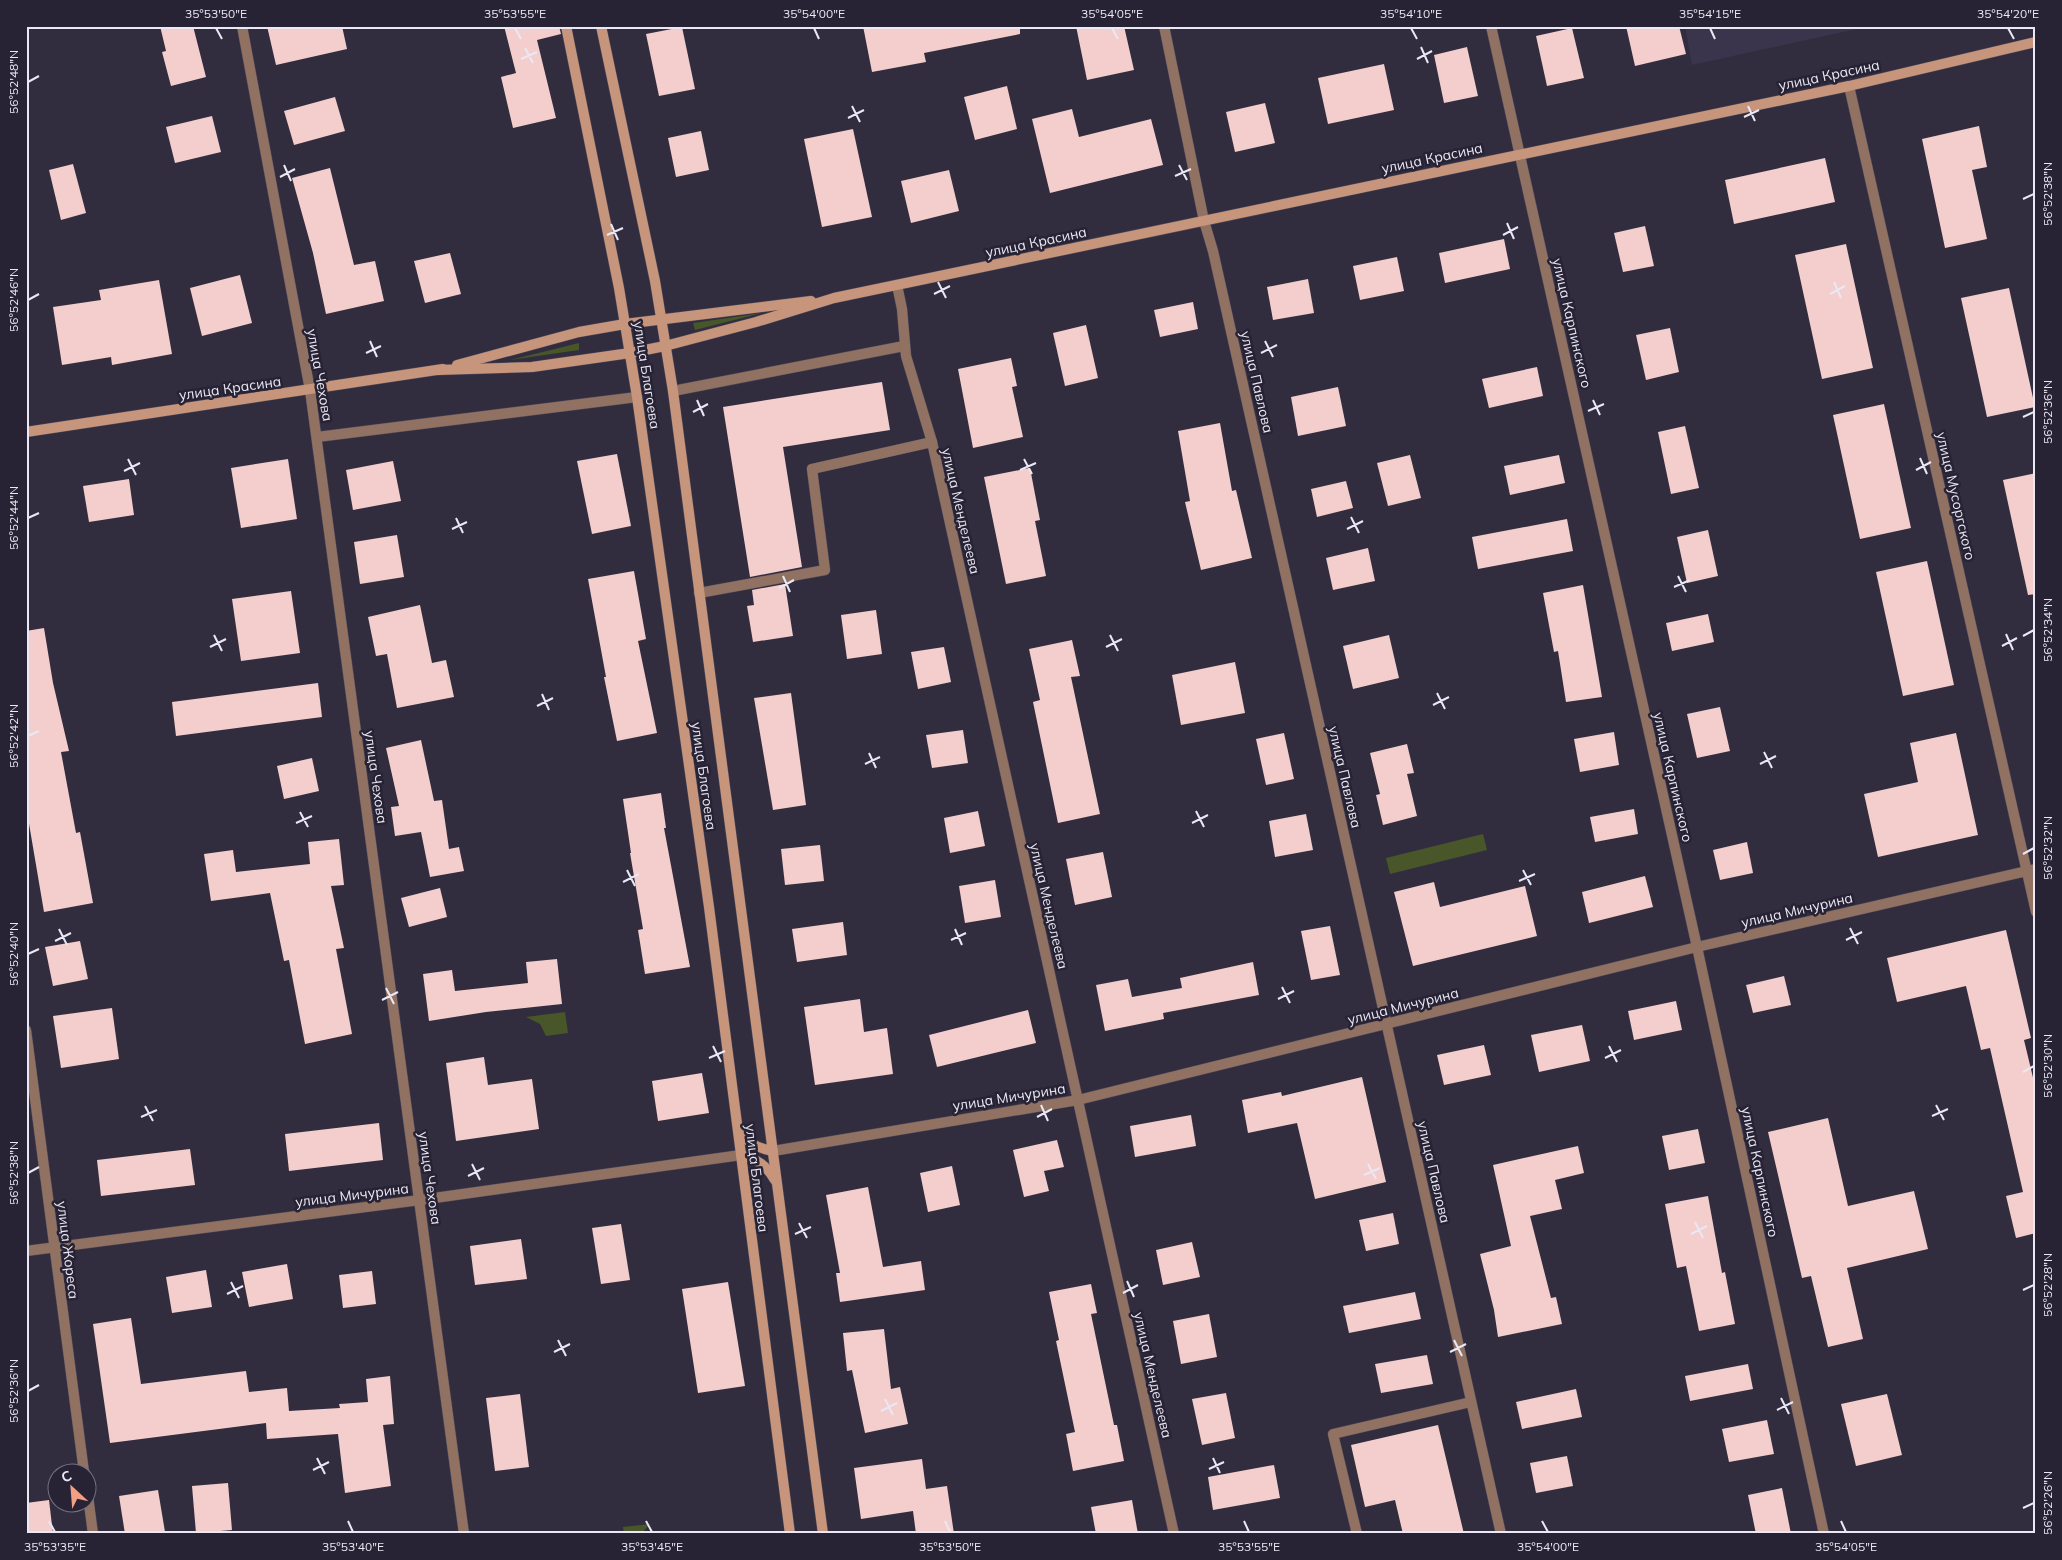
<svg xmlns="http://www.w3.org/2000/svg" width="2062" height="1560" font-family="Mulish,sans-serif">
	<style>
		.built { fill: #3a344c }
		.green { fill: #48562a }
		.building { fill: #f3cecd }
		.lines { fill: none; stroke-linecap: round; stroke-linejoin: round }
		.service-casing { stroke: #4f4b5c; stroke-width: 11 }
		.minor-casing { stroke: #4f4b5c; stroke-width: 11 }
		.tertiary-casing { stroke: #4f4b5c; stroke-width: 11 }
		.secondary-casing { stroke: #4f4b5c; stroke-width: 11 }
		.service { stroke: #917161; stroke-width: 10 }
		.minor { stroke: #917161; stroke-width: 10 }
		.tertiary { stroke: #917161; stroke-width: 10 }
		.secondary { stroke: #c7957b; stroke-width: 10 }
		.ticks { fill: none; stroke: #eae8f4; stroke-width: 2 }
		.labels { text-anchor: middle; stroke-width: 5; stroke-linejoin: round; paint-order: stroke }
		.street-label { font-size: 14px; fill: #eae8f4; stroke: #272334 }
		.neatline { fill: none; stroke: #eae8f4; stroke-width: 2 }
		.ticks-label { font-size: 12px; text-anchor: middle; fill: #eae8f4 }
	</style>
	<rect width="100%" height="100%" fill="#312d3f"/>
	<polygon class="built" points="1685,26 1871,26 1692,65"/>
	<g class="green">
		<polygon points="762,313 695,330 693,323"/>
		<polygon points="579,343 579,350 510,360"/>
		<polygon points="1483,834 1487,850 1390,874 1386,858"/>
		<polygon points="565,1012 568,1033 546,1036 540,1024 526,1017"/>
		<polygon points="650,1524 641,1534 624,1534 623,1527"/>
	</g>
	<g class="building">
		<polygon points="160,26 193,26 206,77 171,86 162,52 166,51"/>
		<polygon points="267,26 342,26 347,49 276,65"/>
		<polygon points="504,26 559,26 561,34 537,40 556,118 513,128 501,77 516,73"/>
		<polygon points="863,26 1020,26 1020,34 924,53 926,62 872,72"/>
		<polygon points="1076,26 1124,26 1134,70 1087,80"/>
		<polygon points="1626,26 1679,26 1686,54 1635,66"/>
		<polygon points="682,27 695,89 659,96 646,34"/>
		<polygon points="1572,28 1584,78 1547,86 1536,36"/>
		<polygon points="1467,47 1478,96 1444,103 1434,55"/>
		<polygon points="1384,64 1394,110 1328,124 1318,78"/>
		<polygon points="1007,86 1017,129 975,140 964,97"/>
		<polygon points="335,97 345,131 294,145 284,111"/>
		<polygon points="1265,103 1275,143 1235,152 1226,112"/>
		<polygon points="1072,109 1079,137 1151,119 1163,165 1050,193 1032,119"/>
		<polygon points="212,116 221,152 175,163 166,127"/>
		<polygon points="1979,126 1987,167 1972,170 1987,239 1945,248 1922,139"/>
		<polygon points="853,129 872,217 822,227 804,139"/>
		<polygon points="701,131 709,170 676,177 668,138"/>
		<polygon points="1825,158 1835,202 1734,224 1725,180"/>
		<polygon points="73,164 86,213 61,220 49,170"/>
		<polygon points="330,168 354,265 375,261 384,301 326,314 313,253 292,178"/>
		<polygon points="949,170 959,211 911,223 901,181"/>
		<polygon points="1645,226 1654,266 1623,272 1614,233"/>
		<polygon points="1504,239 1510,269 1445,283 1439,253"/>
		<polygon points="1846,244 1873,368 1822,379 1795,255"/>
		<polygon points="450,253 461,294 425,303 414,261"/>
		<polygon points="1397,257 1404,291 1360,300 1353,266"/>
		<polygon points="240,275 252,323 202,336 190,288"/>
		<polygon points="1308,279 1314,313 1273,320 1267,287"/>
		<polygon points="159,280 172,354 112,365 111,357 62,365 53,307 101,300 99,290"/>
		<polygon points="2009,288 2035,407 1987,417 1961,298"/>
		<polygon points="1193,302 1198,329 1160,337 1154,310"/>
		<polygon points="1086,325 1098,378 1065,386 1053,333"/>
		<polygon points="1670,328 1679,372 1646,380 1636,335"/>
		<polygon points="1011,358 1017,386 1012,387 1023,437 973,448 958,369"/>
		<polygon points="1537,367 1543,396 1489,408 1482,379"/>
		<polygon points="882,382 890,430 783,447 802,567 750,577 723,407"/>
		<polygon points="1338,387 1346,426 1298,436 1291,397"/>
		<polygon points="1884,404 1911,528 1860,539 1833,415"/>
		<polygon points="1220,423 1232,491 1236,490 1252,558 1201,570 1185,502 1190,501 1178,431"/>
		<polygon points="1685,426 1699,488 1671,494 1658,432"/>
		<polygon points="617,454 631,526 592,534 577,461"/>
		<polygon points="1410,455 1421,498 1388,506 1377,463"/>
		<polygon points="1559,455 1565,483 1510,495 1504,466"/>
		<polygon points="288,459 297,519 241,528 231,468"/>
		<polygon points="393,461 401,501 353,510 346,470"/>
		<polygon points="1030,468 1040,520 1035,521 1046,576 1006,584 984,477"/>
		<polygon points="2036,473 2036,594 2028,595 2003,480"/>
		<polygon points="129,479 134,515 89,522 83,486"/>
		<polygon points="1346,481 1353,508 1317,517 1311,489"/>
		<polygon points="1567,519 1573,551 1478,569 1472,537"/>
		<polygon points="1708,530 1718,576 1687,583 1677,537"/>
		<polygon points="397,535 404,577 360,584 354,542"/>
		<polygon points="1368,548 1375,581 1333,590 1326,558"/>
		<polygon points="1927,561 1954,685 1903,696 1876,572"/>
		<polygon points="634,571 646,639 638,641 657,733 617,741 604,677 606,677 588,579"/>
		<polygon points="785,584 793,636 753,642 747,606 754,605 752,590"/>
		<polygon points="1583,585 1602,697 1566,702 1558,651 1554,652 1543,593"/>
		<polygon points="291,591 300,653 241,661 232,599"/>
		<polygon points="420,605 432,663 446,660 454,697 397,708 387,654 376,656 368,617"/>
		<polygon points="876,610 882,654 847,659 841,615"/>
		<polygon points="1708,614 1714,642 1672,651 1666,623"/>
		<polygon points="44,628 53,683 69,751 61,752 76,833 80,832 93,903 44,912 26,806 26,631"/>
		<polygon points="1389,635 1399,678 1353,689 1343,646"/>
		<polygon points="1072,640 1080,676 1071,677 1100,814 1058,823 1033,702 1040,700 1029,649"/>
		<polygon points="944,647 951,682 918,689 911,652"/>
		<polygon points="1235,662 1245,713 1181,725 1172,675"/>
		<polygon points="318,683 322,717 176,736 172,702"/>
		<polygon points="791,693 806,805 773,810 754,698"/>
		<polygon points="1720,707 1730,751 1697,758 1687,714"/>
		<polygon points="963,730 968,763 932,768 926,735"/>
		<polygon points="1614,732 1619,765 1580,772 1574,739"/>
		<polygon points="1284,733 1294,779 1266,785 1256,739"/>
		<polygon points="1956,733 1978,835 1878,857 1864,794 1918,782 1910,743"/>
		<polygon points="421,740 434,801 442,800 449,849 459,847 464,871 430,877 421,832 395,836 391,807 399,806 386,748"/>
		<polygon points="1407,744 1414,773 1407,774 1417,816 1383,825 1376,795 1380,794 1370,753"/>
		<polygon points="312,758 319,791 284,799 277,766"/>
		<polygon points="661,793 666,828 664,828 690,967 645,974 638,930 643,929 630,853 631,853 623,799"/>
		<polygon points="1634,809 1638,834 1595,842 1590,817"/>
		<polygon points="978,811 985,846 950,853 944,818"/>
		<polygon points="1306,814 1313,850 1275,857 1269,821"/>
		<polygon points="339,839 344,885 331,886 344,948 336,949 352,1034 305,1044 289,960 284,961 270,893 211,901 204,854 233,850 236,872 310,864 308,842"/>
		<polygon points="1747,842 1753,873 1720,880 1713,850"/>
		<polygon points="820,845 824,881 785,885 781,849"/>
		<polygon points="1103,852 1112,897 1075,905 1066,859"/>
		<polygon points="1645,876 1653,907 1589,923 1582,892"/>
		<polygon points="995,880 1001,917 965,923 959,886"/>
		<polygon points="1434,882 1440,907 1525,886 1537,936 1413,966 1394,892"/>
		<polygon points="440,888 447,917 409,927 401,898"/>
		<polygon points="843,922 847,955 797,962 792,929"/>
		<polygon points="1330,926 1340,975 1311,980 1301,931"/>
		<polygon points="2006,930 2031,1038 2024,1040 2036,1090 2036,1233 2016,1238 2006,1196 2023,1192 1990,1048 1981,1050 1966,986 1897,1002 1887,958"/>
		<polygon points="80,941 88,979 53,986 45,947"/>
		<polygon points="557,959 562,1004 486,1012 429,1021 423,974 452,970 455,991 528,983 526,962"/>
		<polygon points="1253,962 1259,995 1163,1013 1164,1019 1105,1031 1096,985 1128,979 1132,997 1182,988 1180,978"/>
		<polygon points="1784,976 1791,1005 1753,1013 1746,985"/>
		<polygon points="860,999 864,1032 887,1028 893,1074 815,1085 804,1007"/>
		<polygon points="1676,1001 1682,1030 1634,1040 1628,1011"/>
		<polygon points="112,1008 119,1059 61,1068 53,1016"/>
		<polygon points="1028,1010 1036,1043 937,1067 929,1035"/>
		<polygon points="1582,1025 1590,1061 1539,1072 1531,1035"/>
		<polygon points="1484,1045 1491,1075 1444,1085 1437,1055"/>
		<polygon points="484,1057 488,1085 532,1079 539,1129 456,1141 446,1063"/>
		<polygon points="702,1073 709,1113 658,1121 652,1081"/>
		<polygon points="1362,1077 1386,1182 1315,1199 1297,1123 1248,1133 1242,1100 1281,1092 1282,1096"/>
		<polygon points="1191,1115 1196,1146 1135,1157 1130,1126"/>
		<polygon points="1828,1118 1848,1206 1914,1191 1928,1249 1847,1268 1863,1339 1828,1347 1811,1276 1802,1278 1768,1132"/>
		<polygon points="379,1123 383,1160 289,1171 285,1134"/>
		<polygon points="1698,1129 1705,1163 1669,1170 1662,1136"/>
		<polygon points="1057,1140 1064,1167 1044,1171 1049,1191 1024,1197 1013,1150"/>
		<polygon points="1578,1146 1584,1173 1555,1180 1562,1209 1530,1216 1551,1298 1556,1297 1562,1324 1498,1337 1494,1310 1480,1254 1511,1246 1493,1165"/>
		<polygon points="190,1149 195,1185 101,1196 97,1160"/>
		<polygon points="952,1166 960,1205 928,1212 920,1173"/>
		<polygon points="868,1187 883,1267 921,1261 925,1290 840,1302 836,1273 840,1273 826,1195"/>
		<polygon points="1708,1196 1722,1273 1725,1272 1735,1324 1699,1331 1686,1266 1677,1268 1665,1204"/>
		<polygon points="1393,1213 1399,1244 1366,1251 1359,1220"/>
		<polygon points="621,1224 630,1280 601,1284 592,1228"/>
		<polygon points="521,1239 527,1279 475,1285 470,1246"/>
		<polygon points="1192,1242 1200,1277 1163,1285 1156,1250"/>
		<polygon points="287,1264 293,1299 249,1307 242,1272"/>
		<polygon points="206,1270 212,1307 172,1313 166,1277"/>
		<polygon points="372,1271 376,1304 343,1308 339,1275"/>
		<polygon points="728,1282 745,1386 698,1393 682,1289"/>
		<polygon points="1091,1284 1097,1313 1091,1314 1114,1425 1117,1425 1124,1461 1073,1471 1066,1434 1075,1432 1056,1341 1059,1340 1049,1292"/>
		<polygon points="1415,1292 1421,1319 1349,1333 1343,1306"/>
		<polygon points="1209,1314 1217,1357 1181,1364 1173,1321"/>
		<polygon points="131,1318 141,1384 246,1371 249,1392 287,1388 289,1411 340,1408 339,1404 368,1402 366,1379 390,1376 394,1424 383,1425 391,1486 345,1493 338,1434 267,1439 266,1423 110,1443 93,1324"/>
		<polygon points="884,1329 891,1389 900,1387 908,1424 865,1433 852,1370 847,1371 843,1333"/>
		<polygon points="1427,1355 1433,1384 1381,1393 1375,1364"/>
		<polygon points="1748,1364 1753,1389 1690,1401 1685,1376"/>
		<polygon points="1576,1389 1582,1417 1522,1429 1516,1402"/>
		<polygon points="1226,1393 1235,1438 1202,1445 1192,1399"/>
		<polygon points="520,1394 529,1467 495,1471 486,1398"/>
		<polygon points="1887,1394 1902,1455 1856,1466 1841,1404"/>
		<polygon points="1767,1420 1774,1454 1729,1462 1722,1429"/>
		<polygon points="1438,1425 1464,1534 1403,1534 1395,1500 1365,1507 1351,1445"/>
		<polygon points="1567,1456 1573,1486 1536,1493 1530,1463"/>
		<polygon points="922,1459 926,1489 947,1486 954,1534 916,1534 913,1511 861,1519 854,1468"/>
		<polygon points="1274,1465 1280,1498 1213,1510 1208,1477"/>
		<polygon points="228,1483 232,1530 196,1533 192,1486"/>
		<polygon points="1782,1488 1791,1534 1756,1534 1748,1495"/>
		<polygon points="158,1490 165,1532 125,1534 119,1496"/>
		<polygon points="49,1500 53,1534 26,1534 26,1503"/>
		<polygon points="1132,1500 1138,1534 1096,1534 1091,1507"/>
	</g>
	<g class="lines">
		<defs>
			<g id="service">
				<polyline points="673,391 904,346"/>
				<polyline points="317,437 637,397"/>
				<polyline points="699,593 825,570 812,469 932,442"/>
				<polyline points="1357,1534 1333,1434 1471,1402"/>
			</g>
			<g id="minor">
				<polyline points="242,26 310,390 464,1534"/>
				<polyline points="1164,26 1204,221 1213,251 1501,1534"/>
				<polyline points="1491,26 1697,947 1824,1534"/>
				<polyline points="897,285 902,309 906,356 932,442 1174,1534"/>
				<polyline points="26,1030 84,1472"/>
				<polyline points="773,1151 1078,1100 1697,947 2036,869"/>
				<polyline points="26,1251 420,1200 741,1155"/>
				<polyline points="88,1496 93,1534"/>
			</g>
			<polyline id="tertiary" points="1849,86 2036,912"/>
			<g id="secondary">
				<polyline points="566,26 619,288 637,397 709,907 790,1534"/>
				<polyline points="601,26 655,281 673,391 823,1534"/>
				<polyline points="457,365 579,332 625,324 811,301"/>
				<polyline points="437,370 532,367 630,353 665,346 756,322 834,298 1849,86 2036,42"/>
				<polyline points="26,432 443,369"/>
				<path d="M739,1127C745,1143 757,1148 773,1151"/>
				<path d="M741,1155C757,1159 767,1166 775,1180"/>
			</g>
		</defs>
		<use href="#service" class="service-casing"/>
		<use href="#minor" class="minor-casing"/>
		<use href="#tertiary" class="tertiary-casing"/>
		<use href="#secondary" class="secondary-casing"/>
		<use href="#service" class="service"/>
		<use href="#minor" class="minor"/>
		<use href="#tertiary" class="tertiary"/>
		<use href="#secondary" class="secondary"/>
	</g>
	<path class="ticks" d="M216,28L222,39M515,28L521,39M814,28L819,39M1112,28L1118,39M1411,28L1417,39M1710,28L1715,39M2008,28L2014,39M1421,47L1428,63M525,48L533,63M521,59L537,52M1417,59L1432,51M28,82L39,76M852,106L860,122M1748,106L1755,121M1744,117L1759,110M848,118L864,110M284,165L291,181M1179,165L1187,180M1175,176L1191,169M280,177L295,169M2023,199L2034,194M1507,223L1514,239M611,224L618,240M607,235L623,228M1503,235L1518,227M938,282L946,298M1834,282L1841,298M934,294L950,286M1830,294L1845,286M28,300L39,294M370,341L377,357M1265,341L1273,357M366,353L381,346M1261,353L1277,345M697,400L704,416M1593,400L1600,415M1588,411L1604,404M693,412L708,404M2023,417L2034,412M1920,458L1927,474M128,459L136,475M1024,459L1032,474M1020,470L1036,463M1916,470L1931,462M124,471L140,463M1351,517L1359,533M28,518L39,513M456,518L463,533M452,529L467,522M1347,529L1363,521M783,576L790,592M1678,576L1686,592M1674,587L1690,580M779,588L794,580M2006,634L2013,650M214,635L222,651M1110,635L1118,651M2023,636L2034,630M2002,646L2017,638M210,647L226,639M1106,647L1122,639M1437,693L1445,709M542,694L549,710M1433,705L1449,697M537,706L553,698M28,736L39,731M1764,752L1772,768M869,753L876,768M865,764L880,757M1760,764L1776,756M1196,811L1204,827M300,812L308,827M296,823L312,816M1192,823L1208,815M2023,854L2034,848M627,870L635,886M1523,870L1531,885M1519,881L1535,874M623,882L639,874M1850,928L1858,944M59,929L67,945M955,929L962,945M951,940L966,933M1846,940L1862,932M55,941L71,933M28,954L39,949M1282,987L1290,1003M386,988L394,1004M1278,999L1294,991M382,1000L398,992M713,1046L721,1062M1609,1046L1617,1062M709,1058L725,1051M1605,1058L1621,1050M2023,1072L2034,1066M1041,1105L1048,1121M1936,1105L1944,1120M145,1106L153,1121M1932,1116L1948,1109M141,1117L157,1110M1037,1117L1052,1109M472,1164L480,1180M1368,1164L1376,1179M28,1173L39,1167M1364,1175L1380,1168M468,1176L484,1168M1695,1222L1703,1238M799,1223L807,1238M795,1234L811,1227M1691,1234L1707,1226M1127,1281L1134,1297M231,1282L239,1298M2023,1290L2034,1285M1123,1293L1138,1285M227,1294L243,1286M558,1340L566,1356M1454,1340L1462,1356M554,1352L570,1344M1450,1352L1466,1344M28,1391L39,1385M1781,1398L1789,1414M885,1399L893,1415M1777,1410L1793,1402M881,1411L897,1403M317,1458L325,1474M1213,1458L1220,1473M1209,1469L1224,1462M313,1470L329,1462M2023,1508L2034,1503M49,1521L55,1532M348,1521L353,1532M646,1521L652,1532M945,1521L950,1532M1244,1521L1249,1532M1542,1521L1548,1532M1841,1521L1846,1532"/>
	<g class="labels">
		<g class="street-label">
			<text transform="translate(1829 75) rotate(-12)" y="5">улица Красина</text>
			<text transform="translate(1432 158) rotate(-12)" y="5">улица Красина</text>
			<text transform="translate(1036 242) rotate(-12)" y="5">улица Красина</text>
			<text transform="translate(1572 323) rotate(77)" y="5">улица Карпинского</text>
			<text transform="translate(320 375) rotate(80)" y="5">улица Чехова</text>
			<text transform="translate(647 375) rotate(81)" y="5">улица Благоева</text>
			<text transform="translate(1257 382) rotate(77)" y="5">улица Павлова</text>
			<text transform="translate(230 388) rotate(-8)" y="5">улица Красина</text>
			<text transform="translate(1956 496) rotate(77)" y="5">улица Мусоргского</text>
			<text transform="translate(961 511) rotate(77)" y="5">улица Менделеева</text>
			<text transform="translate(704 776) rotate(82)" y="5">улица Благоева</text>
			<text transform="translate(376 777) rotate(82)" y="5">улица Чехова</text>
			<text transform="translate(1345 777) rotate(77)" y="5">улица Павлова</text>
			<text transform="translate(1673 777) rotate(77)" y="5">улица Карпинского</text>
			<text transform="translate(1049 906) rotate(77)" y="5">улица Менделеева</text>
			<text transform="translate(1797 910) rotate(-13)" y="5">улица Мичурина</text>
			<text transform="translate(1403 1006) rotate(-14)" y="5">улица Мичурина</text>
			<text transform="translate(1009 1097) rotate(-9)" y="5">улица Мичурина</text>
			<text transform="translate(1434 1172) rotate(77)" y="5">улица Павлова</text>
			<text transform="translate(1760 1172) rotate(78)" y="5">улица Карпинского</text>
			<text transform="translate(430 1178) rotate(82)" y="5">улица Чехова</text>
			<text transform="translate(757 1178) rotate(83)" y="5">улица Благоева</text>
			<text transform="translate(352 1195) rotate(-7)" y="5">улица Мичурина</text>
			<text transform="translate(68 1250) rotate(83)" y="5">улица Жореса</text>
			<text transform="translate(1153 1375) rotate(77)" y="5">улица Менделеева</text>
		</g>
	</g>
	<rect width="2062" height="1560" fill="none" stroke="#272334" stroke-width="55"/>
	<g transform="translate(72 1488) rotate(334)"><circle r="24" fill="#272334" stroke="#757281"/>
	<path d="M0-4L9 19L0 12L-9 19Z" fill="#f39f85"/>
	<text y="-8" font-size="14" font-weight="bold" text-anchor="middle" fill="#eae8f4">С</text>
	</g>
	<rect x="28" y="28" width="2006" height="1504" class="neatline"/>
	<g class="ticks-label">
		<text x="216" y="18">35°53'50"E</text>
		<text x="515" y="18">35°53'55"E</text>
		<text x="814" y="18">35°54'00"E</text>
		<text x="1112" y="18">35°54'05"E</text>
		<text x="1411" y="18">35°54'10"E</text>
		<text x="1710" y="18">35°54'15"E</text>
		<text x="2008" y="18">35°54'20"E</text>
		<text transform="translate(14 82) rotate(-90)" y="4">56°52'48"N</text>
		<text transform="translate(2048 194) rotate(-90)" y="4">56°52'38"N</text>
		<text transform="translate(14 300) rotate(-90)" y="4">56°52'46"N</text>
		<text transform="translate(2048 412) rotate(-90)" y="4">56°52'36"N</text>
		<text transform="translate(14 518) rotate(-90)" y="4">56°52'44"N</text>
		<text transform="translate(2048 630) rotate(-90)" y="4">56°52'34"N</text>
		<text transform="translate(14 736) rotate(-90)" y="4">56°52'42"N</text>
		<text transform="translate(2048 848) rotate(-90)" y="4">56°52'32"N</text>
		<text transform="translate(14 954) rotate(-90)" y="4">56°52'40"N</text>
		<text transform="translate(2048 1066) rotate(-90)" y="4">56°52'30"N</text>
		<text transform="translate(14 1173) rotate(-90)" y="4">56°52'38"N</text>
		<text transform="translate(2048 1285) rotate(-90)" y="4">56°52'28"N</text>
		<text transform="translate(14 1391) rotate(-90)" y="4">56°52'36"N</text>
		<text transform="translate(2048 1503) rotate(-90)" y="4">56°52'26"N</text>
		<text x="55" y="1551">35°53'35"E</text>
		<text x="353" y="1551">35°53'40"E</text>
		<text x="652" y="1551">35°53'45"E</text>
		<text x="950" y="1551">35°53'50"E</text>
		<text x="1249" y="1551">35°53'55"E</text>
		<text x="1548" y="1551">35°54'00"E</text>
		<text x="1846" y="1551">35°54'05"E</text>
	</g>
</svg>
